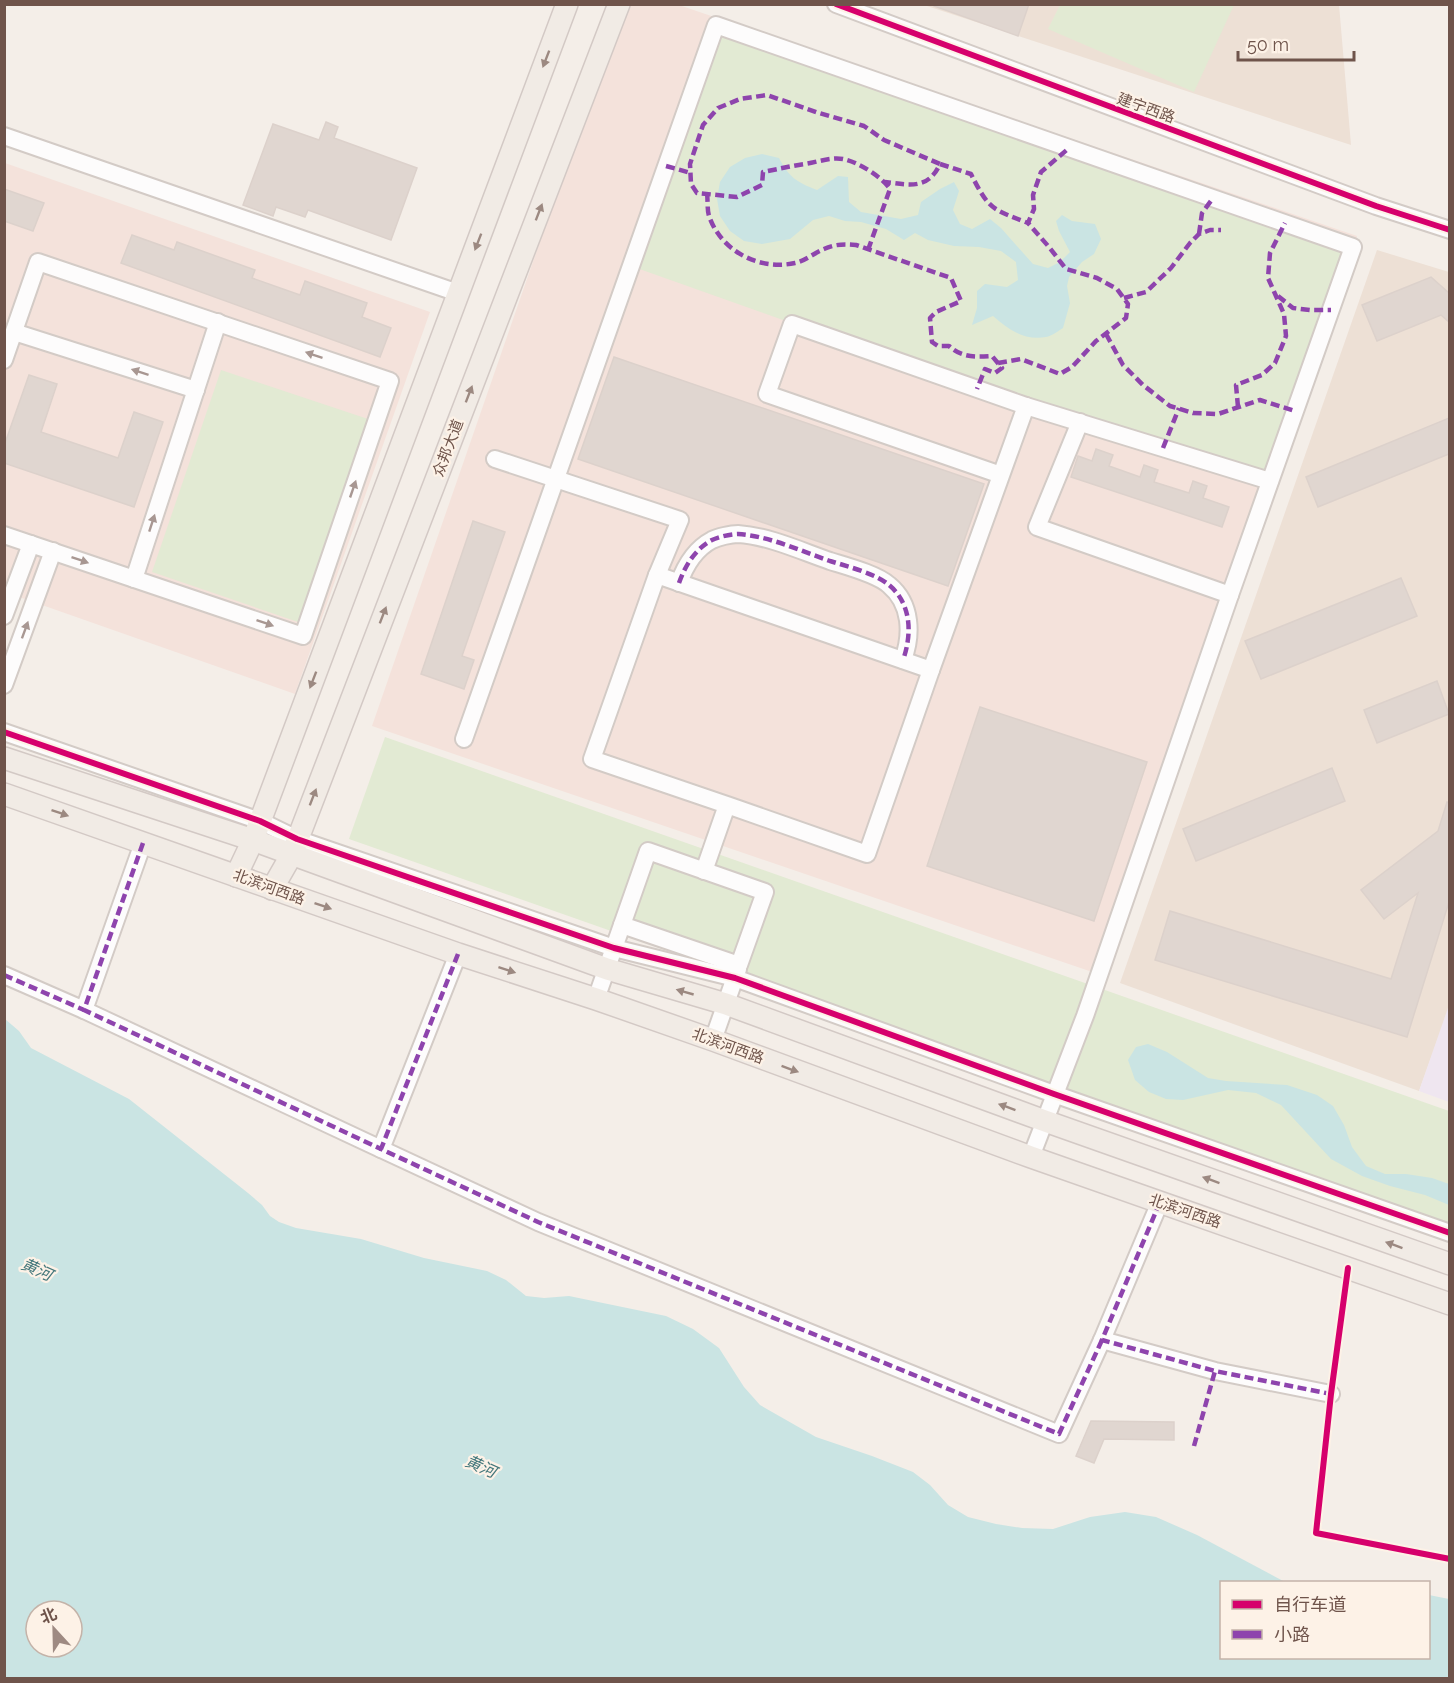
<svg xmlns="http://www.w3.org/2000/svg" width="1454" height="1683" font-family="Raleway,'Noto Sans SC',sans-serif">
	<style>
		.residential { fill: #ede0d5 }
		.commercial { fill: #f4e2db }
		.education { fill: #efe6f0 }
		.green { fill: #e2ead3 }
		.water { fill: #cae4e3; fill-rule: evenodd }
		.building { fill: #e0d6d0; stroke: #dcd1cb; stroke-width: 1.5 }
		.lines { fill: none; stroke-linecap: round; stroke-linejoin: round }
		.minor-casing { stroke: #d3cbc6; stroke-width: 20 }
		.major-casing { stroke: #d3c9c5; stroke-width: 24 }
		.minor { stroke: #fdfcfc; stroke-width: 16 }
		.major { stroke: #f1ebe5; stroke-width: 21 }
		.quiet { stroke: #8e44ad; stroke-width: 4.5; stroke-dasharray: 9 4.5; stroke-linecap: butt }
		.cycleway-casing { stroke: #fdf2e7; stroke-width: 10 }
		.cycleway { stroke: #d6006c; stroke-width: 6 }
		.oneway { fill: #9c8981 }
		.oneway2 { fill: #a89792 }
		.labels { text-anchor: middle; stroke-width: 4.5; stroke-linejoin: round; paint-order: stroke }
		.street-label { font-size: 15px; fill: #6f544b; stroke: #fdf2e7 }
		.water-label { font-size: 16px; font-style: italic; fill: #43777b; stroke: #fdf2e7 }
	</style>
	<rect width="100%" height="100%" fill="#f4eee8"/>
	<g class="residential">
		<polygon points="924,5 1339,5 1351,145"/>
		<polygon points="1377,250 1449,272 1450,1005 1419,1091 1120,983"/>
	</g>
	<g class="commercial">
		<polygon points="622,5 679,5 1357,236 1101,975 372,726"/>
		<polygon points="5,163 430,312 295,694 5,592"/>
	</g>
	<polygon class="education" points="1449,1005 1450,1102 1449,1102 1419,1091"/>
	<g class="green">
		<polygon points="1060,5 1060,4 1234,5 1194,92 1048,29"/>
		<polygon points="716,25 1353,247 1270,481 977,389 631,266"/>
		<polygon points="221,370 368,419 298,622 152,572"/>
		<polygon points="385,737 1449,1111 1449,1225 349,839"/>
	</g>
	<g class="water">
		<path d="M762,154L779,158C789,177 796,182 817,190L838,176L848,177L849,202L861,212L901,219L918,215L921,202L940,189L954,182L959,191L953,210L960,224L972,229L990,219L1001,228L1033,264L1048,268L1060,262L1070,252L1059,231L1056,221L1062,215L1072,221L1095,224L1101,239L1094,254L1082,262L1069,277L1067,286L1070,303L1063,328C1058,331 1052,336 1046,337C1024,341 1008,329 993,316L972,325L977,308V291L985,284L1007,287L1018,280L1016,262L1001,251L979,247L954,246L928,240L915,233L904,240L886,229L861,222L845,221L829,216L813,220L790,239L762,244L744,241L730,231L720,216L717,199L720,182L730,167L745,158Z"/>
		<path d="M5,1019L19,1031L31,1048L129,1099L248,1193L262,1205L270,1216L279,1222L296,1228L361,1239L424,1258L487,1271L506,1280L526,1296L544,1298L569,1296L666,1316L693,1329L719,1348L744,1387L760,1405L816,1437L872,1456L913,1472L930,1485L948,1505L968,1517L996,1524L1022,1528L1053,1529L1090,1517L1125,1512L1156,1517L1197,1535L1285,1582H1222V1658H1428L1429,1595L1449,1599V1678H5ZM36,1611H72V1647H36Z"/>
		<polygon points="1148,1044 1167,1052 1208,1078 1226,1081 1287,1085 1317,1095 1333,1106 1344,1125 1352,1147 1366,1166 1385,1174 1406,1174 1432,1178 1449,1184 1449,1205 1425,1195 1390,1186 1362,1176 1331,1159 1281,1105 1256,1093 1228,1090 1183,1100 1166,1099 1149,1092 1135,1080 1128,1060 1136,1047"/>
	</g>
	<g class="building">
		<polygon points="934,4 1029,4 1018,36 934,6"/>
		<polygon points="326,122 338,127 334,138 417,168 391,240 308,210 305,217 276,207 273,216 243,205 273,124 319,140"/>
		<polygon points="4,189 44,203 33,231 4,221"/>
		<polygon points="132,235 174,250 177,242 255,270 252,278 300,295 305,281 367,303 362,317 391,328 380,357 121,263"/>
		<polygon points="1431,277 1449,293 1449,322 1441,315 1377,341 1362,305"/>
		<polygon points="614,357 984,484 948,586 578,459"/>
		<polygon points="29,375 57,384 41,432 118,458 134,412 163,422 134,507 4,463 4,446"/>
		<polygon points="1449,418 1449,454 1318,507 1306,477"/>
		<polygon points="1096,449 1113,455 1109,466 1140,477 1144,465 1158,470 1154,482 1189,493 1193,481 1207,486 1203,498 1229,507 1222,527 1071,477 1078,456 1092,461"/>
		<polygon points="473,521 505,532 462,656 474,660 464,689 421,674"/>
		<polygon points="1401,578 1417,616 1261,679 1245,641"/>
		<polygon points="1437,681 1449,714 1377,743 1364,710"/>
		<polygon points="980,707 1147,762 1094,921 927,866"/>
		<polygon points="1332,768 1345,801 1196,861 1183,829"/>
		<polygon points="1447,802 1449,803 1449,902 1407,1037 1155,960 1170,911 1391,979 1418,893 1384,919 1361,890 1438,831"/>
		<polygon points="1091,1421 1174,1422 1174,1440 1104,1439 1094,1463 1076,1456"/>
	</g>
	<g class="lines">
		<defs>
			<g id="minor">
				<polyline points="836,4 1376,206 1450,230"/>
				<polyline points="4,136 458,293"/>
				<polyline points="14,332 196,390"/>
				<polyline points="4,360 38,262 390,381 303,636 4,535"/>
				<polyline points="1026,406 1270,481"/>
				<polyline points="1080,422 1037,527 1230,595"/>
				<polyline points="495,459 680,520 657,575"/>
				<polyline points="134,579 218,322"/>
				<path d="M679,583C685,566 695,549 712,540C718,537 731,534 738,534C769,536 801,551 830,561C846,566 877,574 889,585C912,604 912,635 903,660"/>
				<polyline points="4,616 31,544"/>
				<polyline points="931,670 1026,406 792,324 767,394 1001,475"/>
				<polyline points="4,685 53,551"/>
				<polyline points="4,732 260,821 297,839 614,948 735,978 1054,1094 1450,1233"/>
				<polyline points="464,739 716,25 1353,247 1230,595 1085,1016 1031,1157"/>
				<polyline points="143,843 84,1010 381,1149"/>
				<polygon points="648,851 765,892 739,965 622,925"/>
				<polyline points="704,871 727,805 867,854 931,670 657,575 592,759 727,805"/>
				<polyline points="458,954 381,1149 538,1222 1059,1434 1102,1340"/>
				<polyline points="4,975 84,1010"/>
				<polyline points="596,999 622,925"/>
				<polyline points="713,1040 738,969"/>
				<polyline points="1160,1202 1102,1340 1215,1371 1331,1394"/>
			</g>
			<g id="major">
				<polyline points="4,758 253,840 607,969 726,1004 1045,1121 1450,1264"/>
				<polyline points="4,794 458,954 596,999 713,1040 1031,1157 1450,1304"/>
				<polyline points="236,876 253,840 567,4"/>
				<polyline points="272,889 292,854 619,4"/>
			</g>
		</defs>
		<use href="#minor" class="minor-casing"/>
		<use href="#major" class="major-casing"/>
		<use href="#minor" class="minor"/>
		<use href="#major" class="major"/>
		<g class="quiet">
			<path d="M940,164L971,174C989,210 992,209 1028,223L1034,209L1033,195L1041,172L1069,148"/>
			<polyline points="666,166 691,173"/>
			<path d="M707,193C708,200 707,210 709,216C721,251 759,271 795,263C805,261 814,253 824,249C835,244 844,244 856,245L951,278L961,301L936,312L930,318L932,342L938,346H949C962,358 976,357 992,356L1002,368L995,373L985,369L977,389"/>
			<polyline points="1199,234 1202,213 1213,198"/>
			<path d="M868,250L890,189C881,176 858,162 843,159C830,157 818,162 805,164C791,166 778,169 763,172L762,185L737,197L697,193L691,184L690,164L703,125L718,108L740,99L767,95L819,113L864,126L884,140L940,164C928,190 910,185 885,182"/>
			<polyline points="1278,296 1293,308 1310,310 1331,310"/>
			<polyline points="1124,298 1146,292 1171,268 1190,243 1199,234 1210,230 1221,230"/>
			<polyline points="1106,334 1123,365 1143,385 1170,406 1193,413 1218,414 1260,400 1295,411"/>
			<polyline points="998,363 1021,359 1060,374 1072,367 1096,341 1126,318 1128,304 1117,289 1097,278 1066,269 1049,247 1028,223"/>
			<polyline points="1238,407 1236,385 1262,375 1275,363 1286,336 1284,314 1268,278 1270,253 1285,223"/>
			<polyline points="1163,448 1179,408"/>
			<path d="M679,583C685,566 695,549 712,540C718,537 731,534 738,534C769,536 801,551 830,561C846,566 877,574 889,585C912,604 912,635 903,660"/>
			<polyline points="143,843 84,1010 381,1149"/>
			<polyline points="458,954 381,1149 538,1222 1059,1434 1102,1340"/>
			<polyline points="4,975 84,1010"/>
			<polyline points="1160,1202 1102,1340 1215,1371 1331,1394"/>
			<polyline points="1194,1446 1215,1371"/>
		</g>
		<defs>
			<g id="cycleway">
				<polyline points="836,4 1376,206 1450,230"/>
				<polyline points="4,732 260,821 297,839 614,948 735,978 1054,1094 1450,1233"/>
				<polyline points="1348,1268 1331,1394 1316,1533 1450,1559"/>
			</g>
		</defs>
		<use href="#cycleway" class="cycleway-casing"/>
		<use href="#cycleway" class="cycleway"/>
	</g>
	<defs><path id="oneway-solid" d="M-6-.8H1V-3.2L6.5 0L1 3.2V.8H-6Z" transform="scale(1.5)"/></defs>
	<g class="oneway">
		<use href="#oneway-solid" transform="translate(546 59) rotate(111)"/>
		<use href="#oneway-solid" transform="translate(539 212) rotate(-69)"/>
		<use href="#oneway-solid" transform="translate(478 242) rotate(111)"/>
		<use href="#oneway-solid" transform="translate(469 394) rotate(-69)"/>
		<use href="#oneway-solid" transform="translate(383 615) rotate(-69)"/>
		<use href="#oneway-solid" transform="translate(313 680) rotate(111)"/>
		<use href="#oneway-solid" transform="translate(313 797) rotate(-69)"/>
		<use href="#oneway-solid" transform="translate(60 813) rotate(19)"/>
		<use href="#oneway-solid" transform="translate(323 906) rotate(19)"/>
		<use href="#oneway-solid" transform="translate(507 970) rotate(18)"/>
		<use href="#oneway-solid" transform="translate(685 992) rotate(-164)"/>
		<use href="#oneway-solid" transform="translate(790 1069) rotate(20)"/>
		<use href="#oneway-solid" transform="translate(1007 1107) rotate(-160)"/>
		<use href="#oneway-solid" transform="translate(1211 1180) rotate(-160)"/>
		<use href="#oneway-solid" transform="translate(1394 1245) rotate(-160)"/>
	</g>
	<g class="oneway2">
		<use href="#oneway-solid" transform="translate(314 355) rotate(-161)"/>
		<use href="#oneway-solid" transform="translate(140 372) rotate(-162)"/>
		<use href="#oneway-solid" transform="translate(353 489) rotate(-71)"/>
		<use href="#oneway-solid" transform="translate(152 523) rotate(-72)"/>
		<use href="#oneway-solid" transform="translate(80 560) rotate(19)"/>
		<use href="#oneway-solid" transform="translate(265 623) rotate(19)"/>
		<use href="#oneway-solid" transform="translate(25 630) rotate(-70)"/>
	</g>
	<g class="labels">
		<g class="street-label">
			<text transform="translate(1146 108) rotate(20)" y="5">建宁西路</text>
			<text transform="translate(448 448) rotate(-69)" y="5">众邦大道</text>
			<text transform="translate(269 887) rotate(20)" y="5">北滨河西路</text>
			<text transform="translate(728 1046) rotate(20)" y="5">北滨河西路</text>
			<text transform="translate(1185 1211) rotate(19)" y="5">北滨河西路</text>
		</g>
		<g class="water-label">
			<text transform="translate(37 1269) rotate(24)" y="6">黄河</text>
			<text transform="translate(481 1466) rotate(24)" y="6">黄河</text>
		</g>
	</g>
	<rect width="1454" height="1683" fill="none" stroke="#6f544b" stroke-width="12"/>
	<rect x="1220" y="1581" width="210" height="78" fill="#fdf2e7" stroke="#c4b3a9" stroke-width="1.5"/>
	<rect x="1232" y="1600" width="30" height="9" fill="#d6006c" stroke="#c4b3a9" stroke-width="1.5"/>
	<text x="1274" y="1611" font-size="18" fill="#6f544b">自行车道</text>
	<rect x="1232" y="1630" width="30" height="9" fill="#8e44ad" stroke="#c4b3a9" stroke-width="1.5"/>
	<text x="1274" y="1641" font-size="18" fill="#6f544b">小路</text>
	<g transform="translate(54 1629) rotate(338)"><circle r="28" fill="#fdf2e7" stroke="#c4b3a9" stroke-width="1.5"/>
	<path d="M0-4.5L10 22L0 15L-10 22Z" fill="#9e8a82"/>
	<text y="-9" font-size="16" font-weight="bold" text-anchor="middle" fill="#6f544b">北</text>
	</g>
	<path d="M1238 51v9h116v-9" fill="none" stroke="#6f544b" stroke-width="3"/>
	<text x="1247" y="51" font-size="18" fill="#6f544b" stroke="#fdf2e7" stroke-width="4.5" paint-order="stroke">50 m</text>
</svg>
